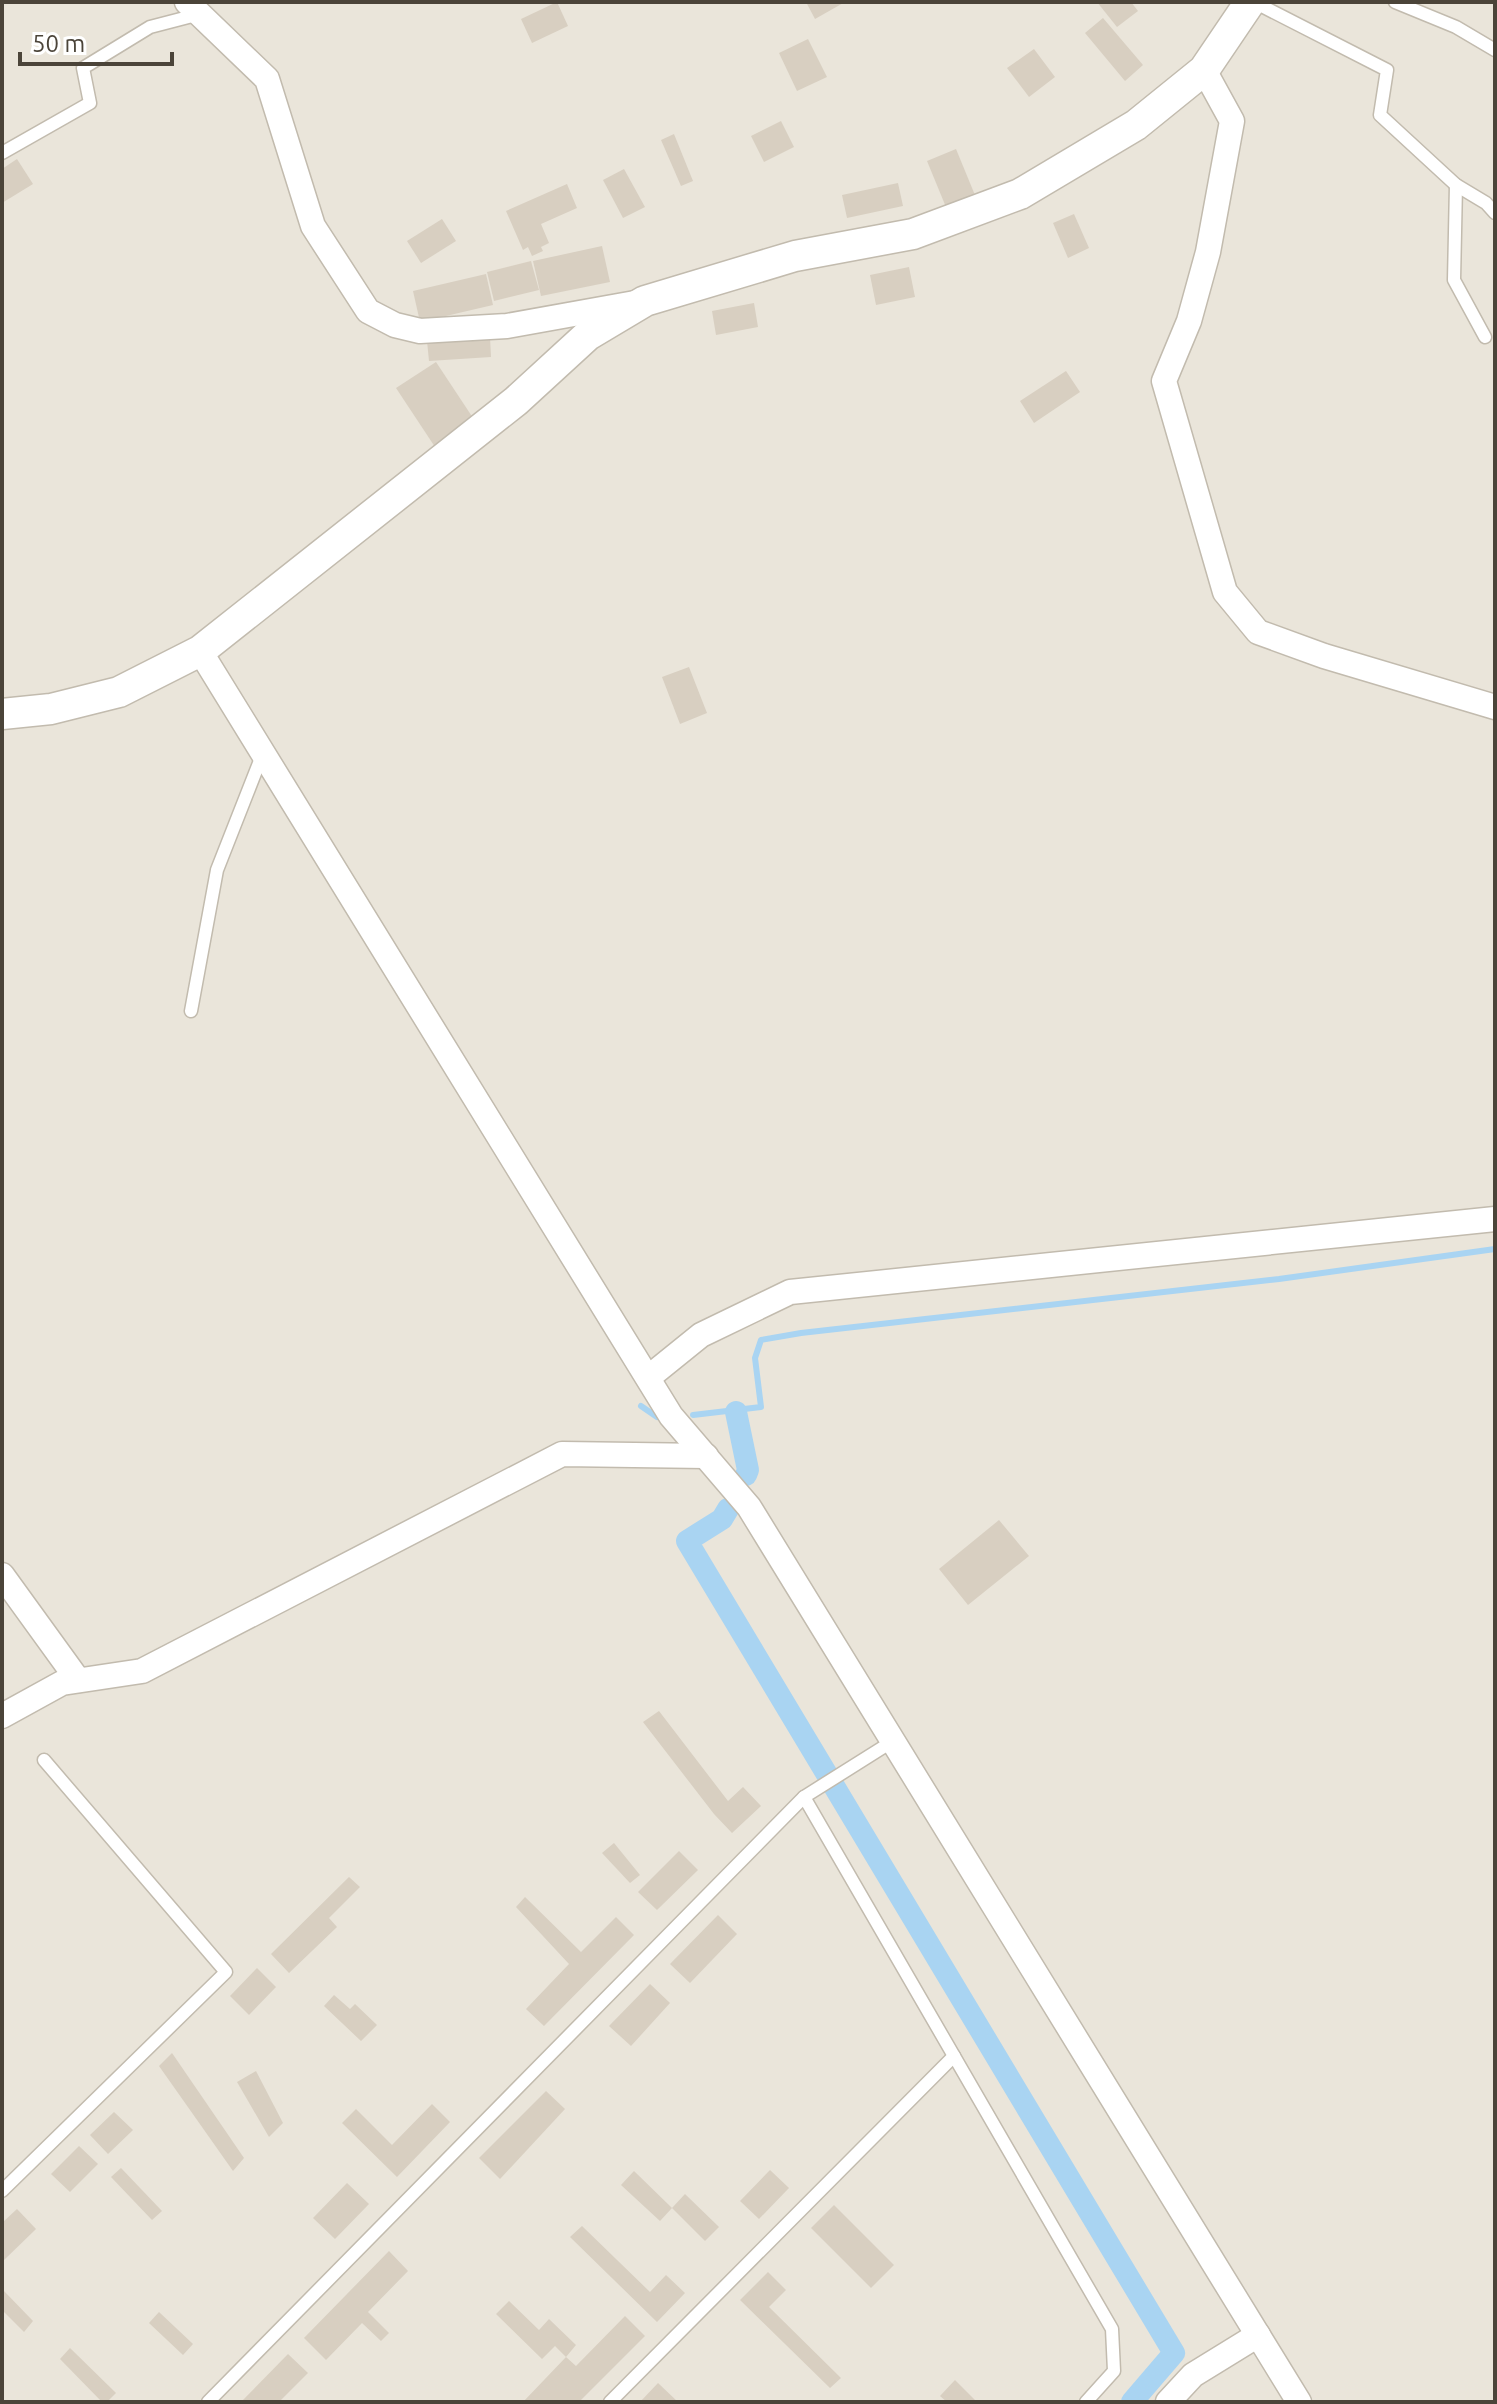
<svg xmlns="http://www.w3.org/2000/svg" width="1497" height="2404" font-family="Ubuntu,sans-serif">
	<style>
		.residential { fill: #eae5da }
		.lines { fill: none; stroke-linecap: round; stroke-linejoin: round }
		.stream { stroke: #a9d4f2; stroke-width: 6 }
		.canal { stroke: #a9d4f2; stroke-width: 22 }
		.building { fill: #d8cfc1 }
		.service-casing { stroke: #c2bbae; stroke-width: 15 }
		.minor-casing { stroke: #c2bbae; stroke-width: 27 }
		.tertiary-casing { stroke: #c2bbae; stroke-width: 33 }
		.service { stroke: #fff; stroke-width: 12 }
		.minor { stroke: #fff; stroke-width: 24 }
		.tertiary { stroke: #fff; stroke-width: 30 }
	</style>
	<rect width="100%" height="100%" fill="#f6f3ec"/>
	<rect class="residential" x="2" y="2" width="1493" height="2400"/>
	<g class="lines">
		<g class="stream">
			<polyline points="641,1406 657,1417"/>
			<polyline points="693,1415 761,1407 755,1358 761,1340 801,1333 1279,1279 1495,1249"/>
		</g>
		<g class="canal">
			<polyline points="736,1412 748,1470 746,1475"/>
			<polyline points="728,1509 722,1519 687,1541 1174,2353 1132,2402"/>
		</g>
	</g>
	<g class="building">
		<polygon points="557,2 568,26 532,43 521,19"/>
		<polygon points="806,2 845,2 815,19"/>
		<polygon points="1097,2 1131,2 1138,11 1117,27"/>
		<polygon points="1103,18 1143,65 1125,81 1085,33"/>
		<polygon points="808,39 827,77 797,91 779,53"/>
		<polygon points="1034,49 1055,77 1029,97 1007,68"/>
		<polygon points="781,121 794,147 764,162 751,136"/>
		<polygon points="674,134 693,181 681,186 661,140"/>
		<polygon points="956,149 977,200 948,212 927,161"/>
		<polygon points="17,159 33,184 2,203 2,169"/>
		<polygon points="624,169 645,207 623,218 603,180"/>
		<polygon points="898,183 903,206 847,218 842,195"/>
		<polygon points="567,184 577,208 541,224 549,243 541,247 543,251 532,256 528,247 523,250 506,211"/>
		<polygon points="1074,214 1089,248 1068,258 1053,223"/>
		<polygon points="442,219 456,241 421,263 407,241"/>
		<polygon points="602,246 610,282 541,296 533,261"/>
		<polygon points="531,261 539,290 494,301 487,272"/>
		<polygon points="909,267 915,297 876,305 870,275"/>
		<polygon points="486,274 493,305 420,322 413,291"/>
		<polygon points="754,303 758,327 716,335 712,311"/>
		<polygon points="490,337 491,357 429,361 427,341"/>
		<polygon points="436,362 477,424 437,450 396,388"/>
		<polygon points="1066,371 1080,392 1034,423 1020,401"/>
		<polygon points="689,667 707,713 680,724 662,677"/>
		<polygon points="999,1520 1029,1556 968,1605 939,1569"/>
		<polygon points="659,1711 728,1801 743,1787 761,1806 732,1833 714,1814 643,1722"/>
		<polygon points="614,1843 640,1875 630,1883 602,1853"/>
		<polygon points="679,1851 698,1870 657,1910 638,1892"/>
		<polygon points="349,1877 360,1887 329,1918 337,1927 289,1973 271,1954"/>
		<polygon points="525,1897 581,1952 616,1917 634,1935 544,2026 526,2009 569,1964 516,1907"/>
		<polygon points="718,1915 737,1934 690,1983 670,1964"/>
		<polygon points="257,1968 276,1987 249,2015 230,1996"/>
		<polygon points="650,1984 670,2003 631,2046 609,2026"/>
		<polygon points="334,1995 350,2009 355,2004 377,2025 361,2041 324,2006"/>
		<polygon points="172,2053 244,2158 233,2171 159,2066"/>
		<polygon points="256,2071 283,2123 269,2137 237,2082"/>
		<polygon points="546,2091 565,2109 500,2179 479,2158"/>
		<polygon points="432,2104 450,2122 397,2177 342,2123 356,2109 392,2145"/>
		<polygon points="114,2112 133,2130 108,2154 90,2135"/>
		<polygon points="79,2146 98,2164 70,2192 51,2174"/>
		<polygon points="121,2168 162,2211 152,2220 111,2177"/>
		<polygon points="770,2170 789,2188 759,2219 740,2201"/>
		<polygon points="634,2171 672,2208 660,2221 621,2185"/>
		<polygon points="347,2183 369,2204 335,2239 313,2218"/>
		<polygon points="685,2194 719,2227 705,2241 672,2208"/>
		<polygon points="834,2205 894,2265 871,2288 811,2228"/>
		<polygon points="17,2209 36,2229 2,2262 2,2223"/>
		<polygon points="582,2226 650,2292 666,2275 685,2293 657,2322 570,2237"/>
		<polygon points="389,2251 408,2271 368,2312 389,2333 381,2341 362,2323 326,2360 304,2338"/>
		<polygon points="768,2272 786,2290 769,2307 841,2378 830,2388 740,2300"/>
		<polygon points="2,2289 33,2321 24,2332 2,2310"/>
		<polygon points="509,2301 539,2330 549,2319 576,2345 566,2357 576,2366 625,2316 645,2336 579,2402 523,2402 566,2357 555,2346 542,2359 496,2314"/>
		<polygon points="159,2312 193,2344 183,2355 149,2323"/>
		<polygon points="70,2348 116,2393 107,2402 102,2402 60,2359"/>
		<polygon points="288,2354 308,2373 279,2402 241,2402"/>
		<polygon points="955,2380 977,2402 947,2402 940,2396"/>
		<polygon points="658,2383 678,2402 640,2402"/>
	</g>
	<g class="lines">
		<defs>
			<g id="service">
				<polyline points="1254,2 1387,70 1380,115 1456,185 1486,203 1495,213"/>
				<polyline points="1395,2 1456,27 1495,50"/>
				<polyline points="2,153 90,103 83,68 150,27 200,14"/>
				<polyline points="1456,185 1454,280 1485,337"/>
				<polyline points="191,1011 217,870 263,753"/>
				<polyline points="804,1797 1112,2329 1114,2371 1086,2402"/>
				<polyline points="2,2191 226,1972 44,1760"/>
				<polyline points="208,2402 804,1797 893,1741"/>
				<polyline points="610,2402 954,2056"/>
			</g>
			<g id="minor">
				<polyline points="187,2 267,79 313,226 368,311 395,325 420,331 507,326 635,303"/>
				<polyline points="1204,70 1232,121 1208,252 1189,321 1164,381 1225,592 1258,632 1324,656 1495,707"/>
				<polyline points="200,651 671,1416 749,1507 1299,2402"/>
				<polyline points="649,1377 701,1335 790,1292 1495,1219"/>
				<polyline points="2,1575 78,1680"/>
				<polyline points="2,1716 62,1683 142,1671 562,1454 706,1456"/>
				<polyline points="1168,2402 1193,2375 1258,2335"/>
			</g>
			<polyline id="tertiary" points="2,714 51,709 119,692 200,651 516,401 588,335 645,301 795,256 913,234 1020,194 1136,125 1204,70 1250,2"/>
		</defs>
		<use href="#service" class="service-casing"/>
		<use href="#minor" class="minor-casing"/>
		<use href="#tertiary" class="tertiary-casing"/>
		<use href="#service" class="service"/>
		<use href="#minor" class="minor"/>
		<use href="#tertiary" class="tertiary"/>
	</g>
	<rect width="1497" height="2404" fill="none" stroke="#4b4439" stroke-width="8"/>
	<path d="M20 52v12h152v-12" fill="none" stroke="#4b4439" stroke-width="4"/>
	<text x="32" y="52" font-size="24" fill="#4b4439" stroke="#ffffff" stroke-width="6" paint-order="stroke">50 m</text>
</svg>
